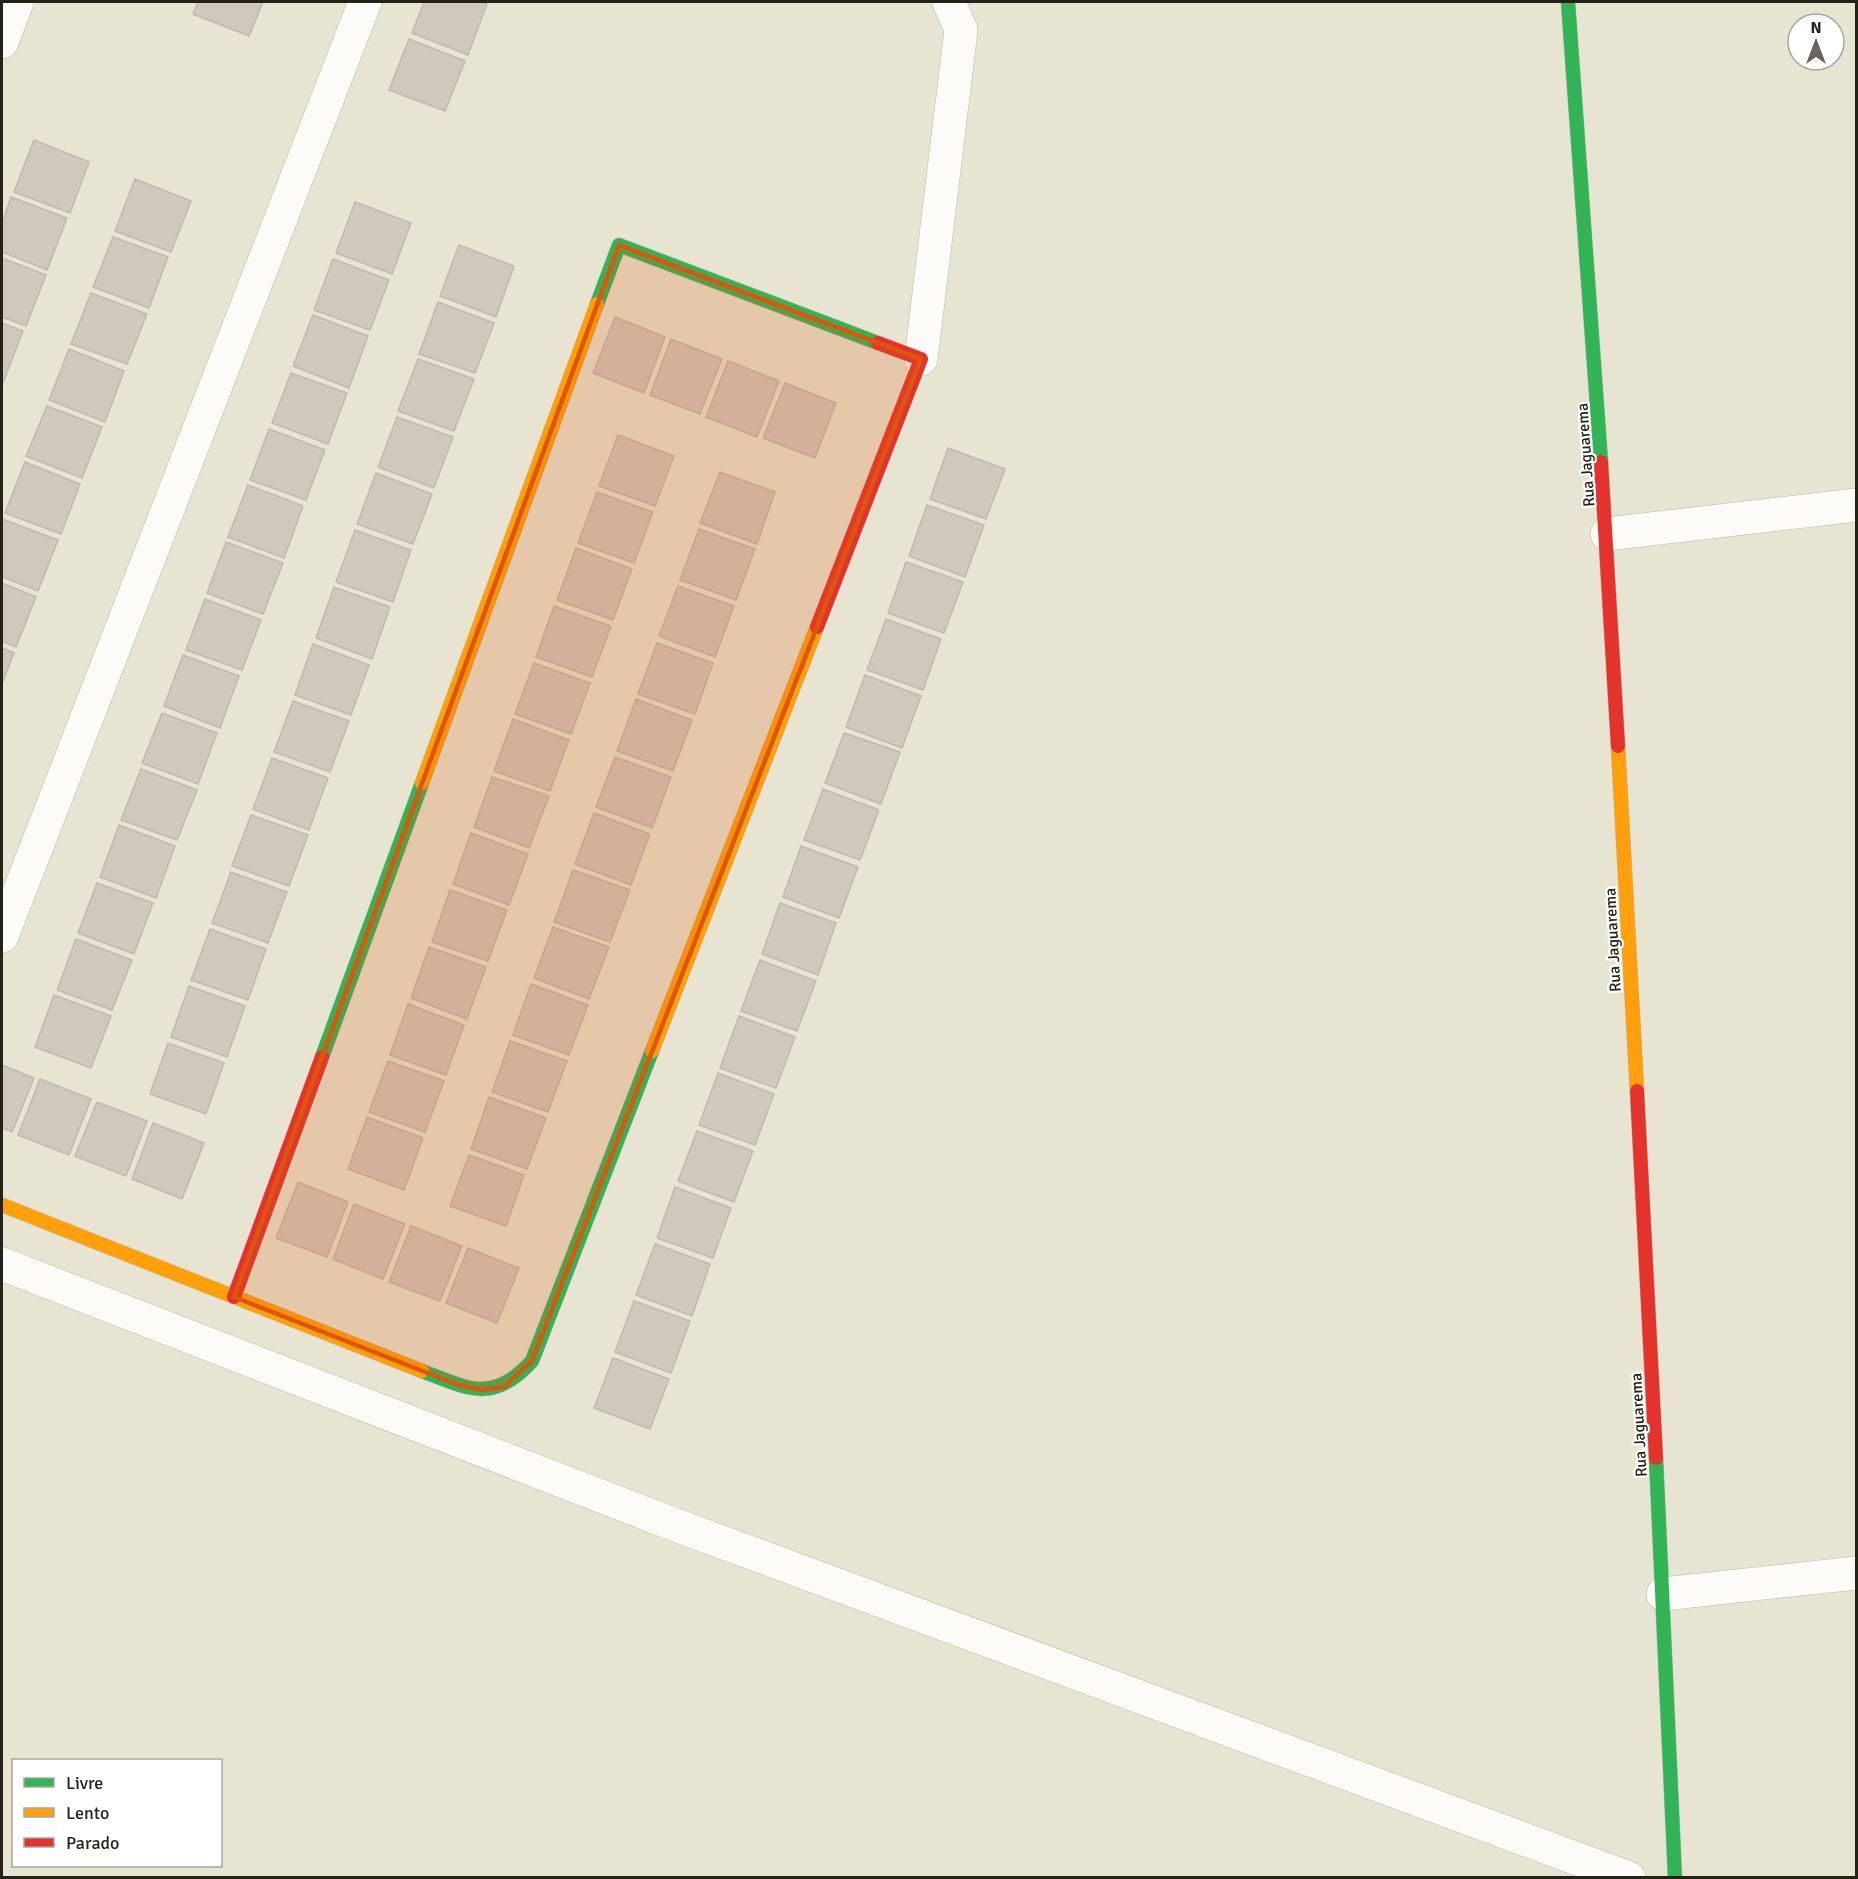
<svg xmlns="http://www.w3.org/2000/svg" width="1858" height="1879" font-family="Signika,sans-serif">
	<style>
		.building { fill: #d0c7bd; stroke: #c1b9af; stroke-width: 1.5 }
		.lines { fill: none; stroke-linecap: round; stroke-linejoin: round }
		.street-casing { stroke: #bbb8aa; stroke-width: 34 }
		.fast-casing { stroke: #bbb8aa; stroke-width: 15 }
		.slow-casing { stroke: #bbb8aa; stroke-width: 15 }
		.jam-casing { stroke: #bbb8aa; stroke-width: 15 }
		.street { stroke: #fcfbf8; stroke-width: 33 }
		.fast { stroke: #30b455; stroke-width: 14 }
		.slow { stroke: #ff9f0a; stroke-width: 14 }
		.jam { stroke: #e5322d; stroke-width: 14 }
		.marked { fill: #de560c; fill-opacity: 0.2; stroke: #de560c; stroke-width: 4.5; stroke-linejoin: round }
		.labels { text-anchor: middle; stroke-width: 4.5; stroke-linejoin: round; paint-order: stroke }
		.street-label { font-size: 16px; fill: #242216; stroke: #fff }
	</style>
	<rect width="100%" height="100%" fill="#e8e4d2"/>
	<g class="building">
		<polygon points="198,2 263,2 249,36 193,14"/>
		<polygon points="424,2 479,2 487,4 468,55 412,33"/>
		<polygon points="409,39 465,61 445,111 389,90"/>
		<polygon points="34,140 89,162 70,213 14,192"/>
		<polygon points="135,179 191,201 171,252 115,231"/>
		<polygon points="11,197 67,218 47,270 2,252 2,224"/>
		<polygon points="355,202 411,223 392,274 336,253"/>
		<polygon points="113,237 168,257 149,308 93,287"/>
		<polygon points="459,245 514,266 496,317 440,296"/>
		<polygon points="2,258 46,275 26,326 2,317"/>
		<polygon points="333,259 389,280 370,330 314,310"/>
		<polygon points="91,293 147,314 127,364 71,344"/>
		<polygon points="438,302 494,323 475,373 419,354"/>
		<polygon points="313,315 368,336 349,388 293,366"/>
		<polygon points="615,317 665,337 644,393 593,373"/>
		<polygon points="2,323 23,331 3,383 2,382"/>
		<polygon points="671,339 722,359 700,414 650,395"/>
		<polygon points="69,349 124,371 105,422 49,400"/>
		<polygon points="418,359 474,379 454,431 398,411"/>
		<polygon points="728,361 779,381 757,437 706,417"/>
		<polygon points="291,373 347,393 328,444 272,423"/>
		<polygon points="785,383 836,403 815,458 763,438"/>
		<polygon points="47,406 102,427 82,478 26,456"/>
		<polygon points="397,417 453,437 434,488 378,467"/>
		<polygon points="269,429 325,450 306,500 250,480"/>
		<polygon points="618,435 674,456 655,506 599,486"/>
		<polygon points="948,448 1005,469 986,519 930,499"/>
		<polygon points="25,462 80,484 61,534 5,513"/>
		<polygon points="720,472 775,492 757,544 700,523"/>
		<polygon points="376,473 432,494 413,544 357,524"/>
		<polygon points="248,485 303,506 284,558 228,537"/>
		<polygon points="597,492 653,512 634,563 578,543"/>
		<polygon points="927,505 984,525 965,577 909,556"/>
		<polygon points="2,519 58,540 38,591 2,577"/>
		<polygon points="699,529 755,549 736,600 680,580"/>
		<polygon points="355,530 411,550 393,602 336,582"/>
		<polygon points="226,542 283,563 263,614 207,593"/>
		<polygon points="576,548 632,569 613,620 557,600"/>
		<polygon points="906,562 963,582 944,633 888,613"/>
		<polygon points="2,583 36,597 16,647 2,641"/>
		<polygon points="678,586 734,606 715,657 659,636"/>
		<polygon points="334,587 390,607 372,659 316,638"/>
		<polygon points="205,599 261,620 242,670 186,650"/>
		<polygon points="554,606 611,626 592,677 536,657"/>
		<polygon points="886,619 941,639 923,690 867,670"/>
		<polygon points="657,643 713,663 695,714 638,694"/>
		<polygon points="313,644 369,665 351,715 295,695"/>
		<polygon points="2,648 14,653 2,684"/>
		<polygon points="183,655 239,676 220,728 164,706"/>
		<polygon points="534,663 590,683 571,734 515,714"/>
		<polygon points="865,675 921,696 902,748 846,727"/>
		<polygon points="636,699 692,720 673,771 617,751"/>
		<polygon points="293,701 349,721 330,772 274,752"/>
		<polygon points="162,713 217,733 198,784 142,763"/>
		<polygon points="513,719 569,740 550,791 494,771"/>
		<polygon points="844,733 900,752 881,804 825,783"/>
		<polygon points="615,757 671,777 652,828 596,807"/>
		<polygon points="272,758 328,778 309,830 253,809"/>
		<polygon points="141,769 197,790 177,840 121,820"/>
		<polygon points="492,777 549,796 529,848 474,827"/>
		<polygon points="823,789 879,810 860,860 804,840"/>
		<polygon points="594,813 650,834 631,885 575,864"/>
		<polygon points="251,815 308,835 289,886 232,866"/>
		<polygon points="119,825 175,846 156,898 100,877"/>
		<polygon points="471,833 528,854 509,905 453,884"/>
		<polygon points="801,846 858,867 839,918 783,897"/>
		<polygon points="573,870 630,890 610,942 554,922"/>
		<polygon points="231,872 287,892 268,943 212,923"/>
		<polygon points="97,883 153,903 134,954 78,933"/>
		<polygon points="450,890 507,910 488,961 432,942"/>
		<polygon points="780,903 836,923 818,975 762,954"/>
		<polygon points="553,927 609,947 589,999 534,978"/>
		<polygon points="210,929 266,949 248,1000 191,980"/>
		<polygon points="76,939 132,960 112,1010 57,990"/>
		<polygon points="429,947 486,967 467,1019 411,998"/>
		<polygon points="760,960 816,981 797,1031 741,1011"/>
		<polygon points="531,984 588,1005 569,1055 513,1035"/>
		<polygon points="189,986 245,1006 227,1057 171,1037"/>
		<polygon points="54,995 111,1016 91,1068 35,1047"/>
		<polygon points="408,1004 464,1025 446,1075 390,1055"/>
		<polygon points="739,1016 795,1037 776,1088 720,1068"/>
		<polygon points="510,1041 567,1061 548,1112 492,1092"/>
		<polygon points="168,1043 224,1063 206,1114 150,1094"/>
		<polygon points="388,1061 444,1081 425,1132 369,1112"/>
		<polygon points="2,1065 34,1078 12,1132 2,1128"/>
		<polygon points="718,1073 774,1094 755,1145 699,1125"/>
		<polygon points="40,1079 91,1099 69,1155 18,1135"/>
		<polygon points="489,1097 546,1118 527,1169 471,1149"/>
		<polygon points="97,1102 147,1121 126,1176 75,1156"/>
		<polygon points="367,1117 423,1138 404,1190 348,1169"/>
		<polygon points="153,1123 204,1143 182,1199 132,1179"/>
		<polygon points="697,1131 753,1151 734,1202 678,1181"/>
		<polygon points="469,1155 524,1175 506,1226 450,1206"/>
		<polygon points="298,1182 348,1202 327,1257 276,1238"/>
		<polygon points="675,1187 731,1208 713,1258 657,1238"/>
		<polygon points="354,1204 405,1224 383,1279 333,1259"/>
		<polygon points="411,1226 462,1246 440,1301 389,1282"/>
		<polygon points="655,1244 710,1264 692,1316 636,1295"/>
		<polygon points="468,1248 519,1268 497,1323 446,1303"/>
		<polygon points="634,1301 690,1321 671,1373 615,1352"/>
		<polygon points="613,1358 669,1379 650,1429 594,1408"/>
	</g>
	<g class="lines">
		<defs>
			<g id="street">
				<polyline points="2,42 17,2"/>
				<polyline points="921,359 961,30 949,2"/>
				<polyline points="1607,534 1856,505"/>
				<polyline points="2,936 365,2"/>
				<polyline points="2,1264 665,1521 1629,1878"/>
				<polyline points="1663,1594 1856,1573"/>
			</g>
			<g id="fast">
				<polyline points="1568,2 1601,462"/>
				<polyline points="597,304 619,245 878,343"/>
				<polyline points="322,1057 422,783"/>
				<path d="M422,1371C469,1389 493,1404 532,1361L652,1051"/>
				<polyline points="1656,1458 1675,1878"/>
			</g>
			<g id="slow">
				<polyline points="1618,746 1637,1091"/>
				<polyline points="422,783 597,304"/>
				<polyline points="652,1051 817,627"/>
				<polyline points="2,1205 422,1371"/>
			</g>
			<g id="jam">
				<polyline points="1601,462 1618,746"/>
				<polyline points="817,627 921,359 878,343"/>
				<polyline points="1637,1091 1656,1458"/>
				<polyline points="234,1297 322,1057"/>
			</g>
		</defs>
		<use href="#street" class="street-casing"/>
		<use href="#fast" class="fast-casing"/>
		<use href="#slow" class="slow-casing"/>
		<use href="#jam" class="jam-casing"/>
		<use href="#street" class="street"/>
		<use href="#fast" class="fast"/>
		<use href="#slow" class="slow"/>
		<use href="#jam" class="jam"/>
	</g>
	<path class="marked" d="M619,245L921,359L532,1361L504,1387L482,1390L458,1385L234,1297Z"/>
	<g class="labels">
		<g class="street-label">
			<text transform="translate(1585 455) rotate(-94)" y="6">Rua Jaguarema</text>
			<text transform="translate(1612 940) rotate(-93)" y="6">Rua Jaguarema</text>
			<text transform="translate(1638 1425) rotate(-93)" y="6">Rua Jaguarema</text>
		</g>
	</g>
	<rect width="1858" height="1879" fill="none" stroke="#242216" stroke-width="6"/>
	<rect x="12" y="1759" width="210" height="108" fill="#ffffff" stroke="#a7a7a2" stroke-width="1.5"/>
	<rect x="24" y="1778" width="30" height="9" fill="#30b455" stroke="#a7a7a2" stroke-width="1.5"/>
	<text x="66" y="1789" font-size="18" fill="#242216">Livre</text>
	<rect x="24" y="1808" width="30" height="9" fill="#ff9f0a" stroke="#a7a7a2" stroke-width="1.5"/>
	<text x="66" y="1819" font-size="18" fill="#242216">Lento</text>
	<rect x="24" y="1838" width="30" height="9" fill="#e5322d" stroke="#a7a7a2" stroke-width="1.5"/>
	<text x="66" y="1849" font-size="18" fill="#242216">Parado</text>
	<g transform="translate(1816 42)"><circle r="28" fill="#ffffff" stroke="#a7a7a2" stroke-width="1.5"/>
	<path d="M0-4.5L10 22L0 15L-10 22Z" fill="#696658"/>
	<text y="-9" font-size="16" font-weight="bold" text-anchor="middle" fill="#242216">N</text>
	</g>
</svg>
